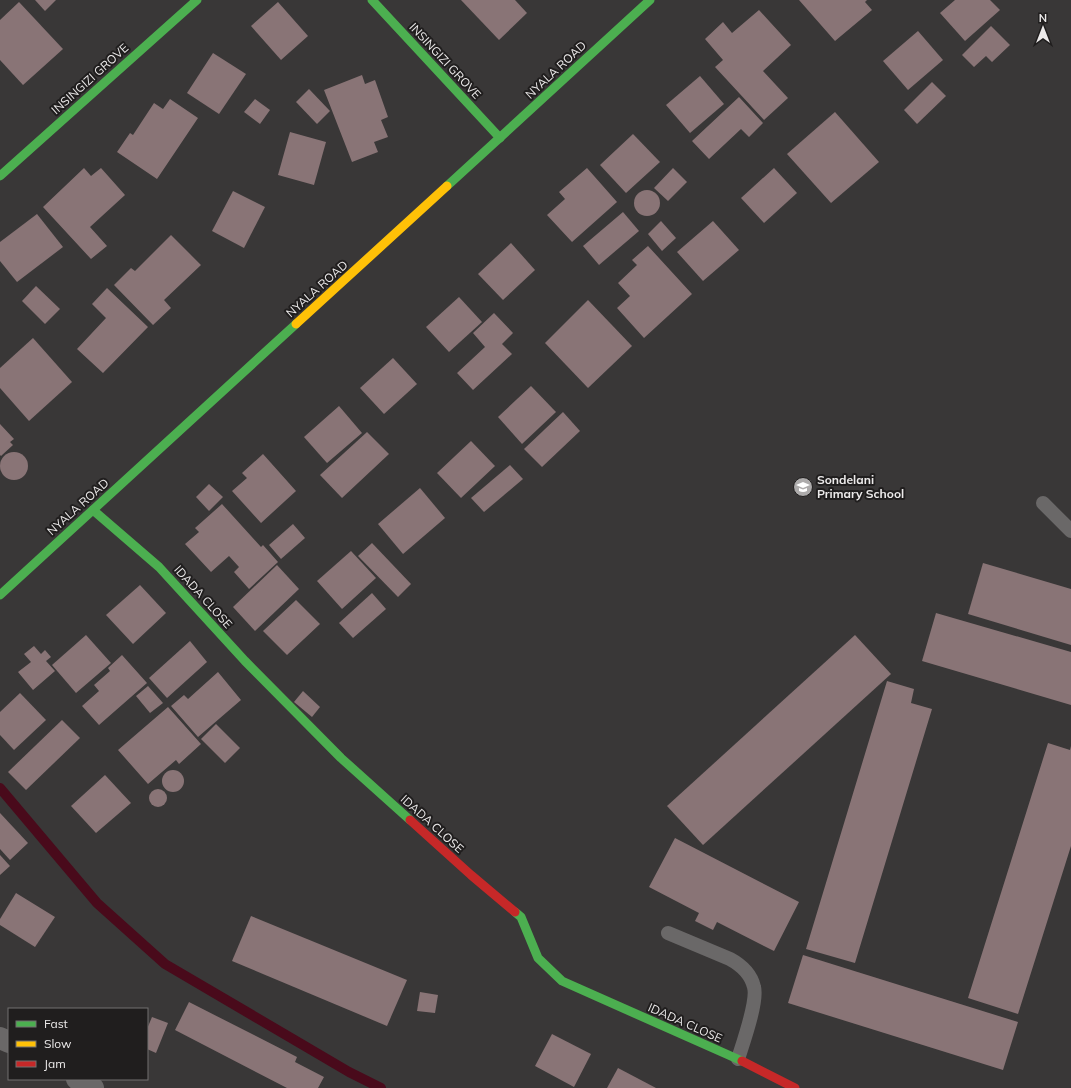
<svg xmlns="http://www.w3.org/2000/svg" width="1071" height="1088" font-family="Mulish,sans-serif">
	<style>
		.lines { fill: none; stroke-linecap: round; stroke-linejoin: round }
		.stream { stroke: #490a1b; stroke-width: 10 }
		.building { fill: #897476 }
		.lane { stroke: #6a6868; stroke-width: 14 }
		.street { stroke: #6a6868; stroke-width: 22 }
		.fast { stroke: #4caf50; stroke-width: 9 }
		.slow { stroke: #ffc107; stroke-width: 9 }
		.jam { stroke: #c62828; stroke-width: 9 }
		.labels { text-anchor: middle; stroke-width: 4; stroke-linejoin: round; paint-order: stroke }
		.street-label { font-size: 12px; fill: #eceaea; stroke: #201e1e }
		.poi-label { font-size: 12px; font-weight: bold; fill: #eceaea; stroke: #201e1e; text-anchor: start }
	</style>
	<rect width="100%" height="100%" fill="#393737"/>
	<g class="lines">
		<polyline class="stream" points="0,788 97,903 165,964 349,1072 381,1088"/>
	</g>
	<g class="building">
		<polygon points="35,0 56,0 45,11"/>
		<polygon points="461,0 515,0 527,13 499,40"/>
		<polygon points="799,0 867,0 865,2 872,10 835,41"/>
		<polygon points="955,0 990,0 1000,10 965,41 940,13"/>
		<polygon points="19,2 63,49 23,85 0,60 0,20"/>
		<polygon points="278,2 308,36 281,60 251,26"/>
		<polygon points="759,10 791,45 763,71 788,98 764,120 715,67 723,60 705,39 723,22 732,33"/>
		<polygon points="991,26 1010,45 992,62 986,56 974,67 962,55"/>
		<polygon points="918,31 943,60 908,90 883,61"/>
		<polygon points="213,53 246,74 219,114 187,93"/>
		<polygon points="362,75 365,84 375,80 388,117 381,120 388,137 374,142 378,152 352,162 324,90"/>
		<polygon points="700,76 724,104 690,133 666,105"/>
		<polygon points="932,82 946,96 917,124 904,110"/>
		<polygon points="309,89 330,111 317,124 296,102"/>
		<polygon points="739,97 763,123 749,137 741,129 709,159 692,141"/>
		<polygon points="170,99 198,118 157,179 117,152 130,133 133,135 154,103 163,109"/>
		<polygon points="255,99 270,110 260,124 244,112"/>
		<polygon points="835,112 879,162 831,203 787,154"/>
		<polygon points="290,132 326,142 314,185 278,175"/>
		<polygon points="633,134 660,162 626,193 600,165"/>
		<polygon points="84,168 91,176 101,168 125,195 90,227 107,246 91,259 43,207"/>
		<polygon points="587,168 617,202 572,242 547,215 565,199 559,192"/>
		<polygon points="673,168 687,182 668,201 654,188"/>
		<polygon points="774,168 797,193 764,223 741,198"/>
		<circle cx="647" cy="203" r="13"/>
		<polygon points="233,191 265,207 244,248 212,231"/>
		<polygon points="623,212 639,231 599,265 583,246"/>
		<polygon points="37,214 63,247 17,282 0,261 0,242"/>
		<polygon points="661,221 676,238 662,251 648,234"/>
		<polygon points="713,221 739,250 703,281 677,252"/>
		<polygon points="171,235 201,265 164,300 171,308 153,325 114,285 131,268 135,271"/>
		<polygon points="511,243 535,270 503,300 478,274"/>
		<polygon points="648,246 692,294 644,338 617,308 630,296 618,283 637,265 632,260"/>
		<polygon points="36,286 60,309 45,324 22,301"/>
		<polygon points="107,288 148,327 103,373 77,349 106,318 92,304"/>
		<polygon points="459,297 482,322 449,352 426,327"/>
		<polygon points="588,300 632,346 588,388 545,343"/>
		<polygon points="494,313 513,333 502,344 512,354 473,390 457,373 485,347 473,333"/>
		<polygon points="33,338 72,382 29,421 0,388 0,368"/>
		<polygon points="393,358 417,384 384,414 360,388"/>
		<polygon points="531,386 556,412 522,444 498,417"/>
		<polygon points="339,406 362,433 327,463 304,437"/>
		<polygon points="563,412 580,431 542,467 524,449"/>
		<polygon points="0,424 14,439 10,442 13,445 1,456 0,455"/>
		<polygon points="367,432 389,454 342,498 320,475"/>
		<polygon points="471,441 495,466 461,498 437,473"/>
		<circle cx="14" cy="466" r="14"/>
		<polygon points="263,454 296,491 261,523 232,491 247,478 242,473"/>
		<polygon points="510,465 523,479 484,512 471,498"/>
		<polygon points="209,484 223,497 209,511 196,497"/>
		<polygon points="420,488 445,518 403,554 378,524"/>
		<polygon points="222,504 261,547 263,545 278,562 249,589 234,572 239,567 229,556 211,572 185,544 199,532 195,528"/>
		<polygon points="293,524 305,538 281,559 269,545"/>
		<polygon points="372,543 411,584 398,597 358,556"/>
		<polygon points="351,551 376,578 342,609 317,581"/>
		<polygon points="983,563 1071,589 1071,645 968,614"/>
		<polygon points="277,565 299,589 255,631 233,607"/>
		<polygon points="140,585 166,613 133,644 106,615"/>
		<polygon points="372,593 386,609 353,638 339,623"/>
		<polygon points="296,600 320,624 287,655 263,631"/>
		<polygon points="936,613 1071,652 1071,705 922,661"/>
		<polygon points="86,635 111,663 76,693 52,665"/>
		<polygon points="855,635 891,674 703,845 667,806"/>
		<polygon points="190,641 207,662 167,698 149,678"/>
		<polygon points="34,646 41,654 45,650 51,657 46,661 55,671 33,690 18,672 31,662 24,654"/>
		<polygon points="122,655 147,683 99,725 82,706 99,691 94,685 110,671 108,668"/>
		<polygon points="218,672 241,700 198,737 171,706 184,695 188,699"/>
		<polygon points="887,681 914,689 911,703 932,709 855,963 806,949"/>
		<polygon points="148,686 163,703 150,713 136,696"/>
		<polygon points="303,691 320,707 312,717 294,702"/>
		<polygon points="20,693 46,720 14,750 0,735 0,712"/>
		<polygon points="168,707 201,744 179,764 176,760 148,784 118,750"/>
		<polygon points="62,720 80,738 26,790 8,772"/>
		<polygon points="216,724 240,748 225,763 201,739"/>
		<polygon points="1048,743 1070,750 1071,746 1071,846 1018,1014 968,998"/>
		<circle cx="173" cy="781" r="11"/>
		<polygon points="105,775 131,803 96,833 71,806"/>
		<circle cx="158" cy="798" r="9"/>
		<polygon points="0,813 28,843 10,860 0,849"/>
		<polygon points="675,838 799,902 774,951 717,922 713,930 695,921 699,913 649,887"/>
		<polygon points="0,855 10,866 0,875"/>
		<polygon points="16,893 55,917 35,947 0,925 0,919"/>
		<polygon points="251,916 407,980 387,1026 232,961"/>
		<polygon points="803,955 1018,1022 1003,1070 788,1003"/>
		<polygon points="420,992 438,995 435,1013 417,1011"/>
		<polygon points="189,1002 297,1057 295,1062 324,1077 318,1088 287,1088 175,1030"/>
		<polygon points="152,1017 168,1023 156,1053 147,1049 147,1029"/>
		<polygon points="552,1034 591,1054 574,1087 535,1066"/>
		<polygon points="618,1068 656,1088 607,1088"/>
	</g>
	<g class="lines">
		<g class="lane">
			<polyline points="1043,503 1071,531"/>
			<path d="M668,933L730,959C741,965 751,974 754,987C758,1001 743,1043 738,1059"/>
		</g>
		<g class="street">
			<polyline points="0,1038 9,1042"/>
			<polyline points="77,1079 93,1088"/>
		</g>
		<g class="fast">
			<polyline points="372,0 500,138"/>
			<polyline points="0,176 197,0"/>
			<polyline points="447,186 650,0"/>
			<polyline points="93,510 159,567 245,661 341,758 410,820"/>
			<polyline points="0,595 296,324"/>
			<polyline points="515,912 521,917 538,958 562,981 742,1061"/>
		</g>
		<polyline class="slow" points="296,324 447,186"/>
		<g class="jam">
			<polyline points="410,820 471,875 515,912"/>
			<polyline points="742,1061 795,1088"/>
		</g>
	</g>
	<defs>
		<symbol id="school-disc" viewBox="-11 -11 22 22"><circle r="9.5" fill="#adabab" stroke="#201e1e"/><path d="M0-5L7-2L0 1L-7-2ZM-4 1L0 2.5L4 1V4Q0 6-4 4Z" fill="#fff"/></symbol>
	</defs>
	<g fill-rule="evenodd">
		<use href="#school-disc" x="792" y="476" width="22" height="22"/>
	</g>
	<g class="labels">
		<g class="street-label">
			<text transform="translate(445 61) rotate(47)" y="4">INSINGIZI GROVE</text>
			<text transform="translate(556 70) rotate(-43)" y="4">NYALA ROAD</text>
			<text transform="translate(90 79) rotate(-42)" y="4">INSINGIZI GROVE</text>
			<text transform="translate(317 289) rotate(-42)" y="4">NYALA ROAD</text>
			<text transform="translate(78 507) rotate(-42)" y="4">NYALA ROAD</text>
			<text transform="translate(203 597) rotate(48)" y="4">IDADA CLOSE</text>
			<text transform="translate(432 824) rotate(42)" y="4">IDADA CLOSE</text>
			<text transform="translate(685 1023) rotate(24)" y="4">IDADA CLOSE</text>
		</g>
		<g class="poi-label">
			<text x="817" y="484">Sondelani<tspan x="817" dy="14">Primary School</tspan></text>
		</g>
	</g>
	<rect x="8" y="1008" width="140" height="72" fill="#201e1e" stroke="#727070"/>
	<rect x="16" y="1021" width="20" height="6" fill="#4caf50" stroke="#727070"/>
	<text x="44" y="1028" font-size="12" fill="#eceaea">Fast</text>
	<rect x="16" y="1041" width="20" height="6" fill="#ffc107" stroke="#727070"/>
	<text x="44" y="1048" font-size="12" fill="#eceaea">Slow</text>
	<rect x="16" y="1061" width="20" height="6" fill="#c62828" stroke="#727070"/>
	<text x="44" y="1068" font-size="12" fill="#eceaea">Jam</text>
	<g transform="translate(1043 28)" stroke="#201e1e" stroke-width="3" paint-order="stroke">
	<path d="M0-3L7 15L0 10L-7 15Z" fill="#eceaea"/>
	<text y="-6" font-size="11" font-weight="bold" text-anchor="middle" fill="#eceaea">N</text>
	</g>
</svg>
